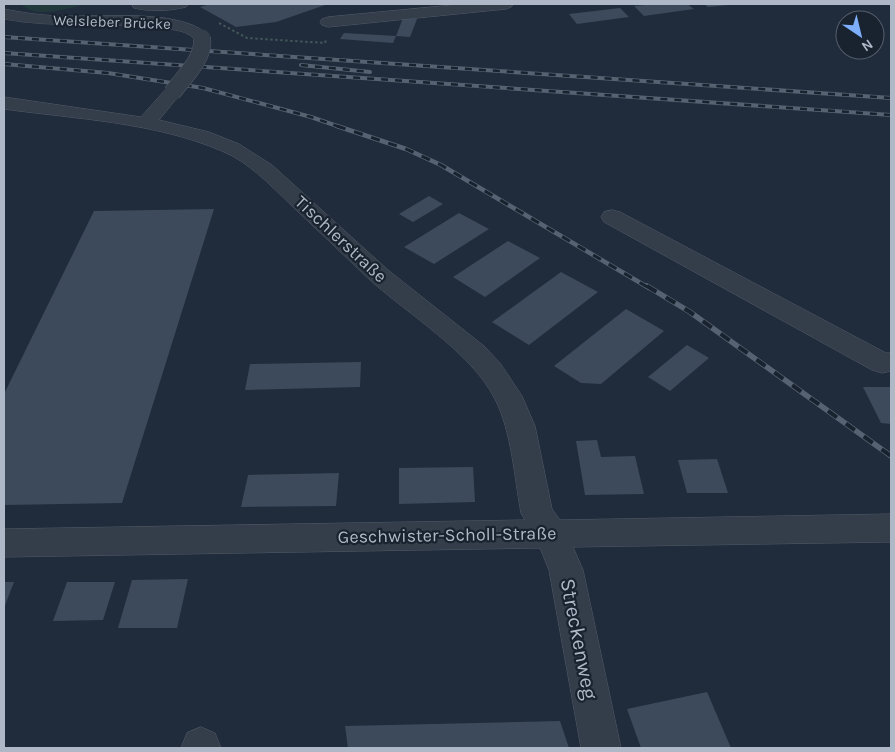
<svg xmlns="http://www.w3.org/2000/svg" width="895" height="752" font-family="Karla,sans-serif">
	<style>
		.green { fill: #22393c }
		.building { fill: #3c4a5b }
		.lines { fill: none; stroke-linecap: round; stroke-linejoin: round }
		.minor-casing { stroke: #525b68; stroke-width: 1 }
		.path { stroke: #405659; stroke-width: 2; stroke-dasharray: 2.5 2.5; stroke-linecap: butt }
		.minor { fill: #343e4b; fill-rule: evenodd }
		.rail-far2-casing { stroke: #566272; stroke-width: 4 }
		.rail-far1-casing { stroke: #566272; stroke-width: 4.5 }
		.rail-casing { stroke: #566272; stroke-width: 5.5 }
		.rail-far2 { stroke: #19232f; stroke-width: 2.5; stroke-dasharray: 7; stroke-linecap: butt }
		.rail-far1 { stroke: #19232f; stroke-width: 3; stroke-dasharray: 9; stroke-linecap: butt }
		.rail { stroke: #19232f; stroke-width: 4; stroke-dasharray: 11; stroke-linecap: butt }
		.minor-bridge-casing { stroke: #525b68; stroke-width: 18; stroke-linecap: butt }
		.minor-bridge { stroke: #343e4b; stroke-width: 17 }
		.labels { text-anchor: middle; stroke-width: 4.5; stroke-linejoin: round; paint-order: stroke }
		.far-street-label { font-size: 15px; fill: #afb8c7; stroke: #19232f }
		.street-label { font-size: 18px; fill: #afb8c7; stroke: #19232f }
		.near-street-label { font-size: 21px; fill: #afb8c7; stroke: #19232f }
	</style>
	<rect width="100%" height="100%" fill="#202c3b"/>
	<path class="green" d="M21,4H87C67,8 36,20 21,4Z"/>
	<g class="building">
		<polygon points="210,4 328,4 276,22 236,27 200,7"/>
		<polygon points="656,4 687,4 694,9 644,16 634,6"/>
		<polygon points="704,4 729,4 729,5 708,7"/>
		<polygon points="620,8 629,17 577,24 569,14"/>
		<polygon points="403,18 417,19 410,37 396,36"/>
		<polygon points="344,33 396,36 393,43 340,39"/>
		<polygon points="429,196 443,204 413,222 399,214"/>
		<polygon points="214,209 122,503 4,505 4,394 94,211"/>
		<polygon points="459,213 489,229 434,264 404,247"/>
		<polygon points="508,241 540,258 485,297 453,277"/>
		<polygon points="561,272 598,292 529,345 492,322"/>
		<polygon points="626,309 664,331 601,384 581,383 554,366"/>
		<polygon points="687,345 709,358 670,391 648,377"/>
		<polygon points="361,362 360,387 245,390 250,364"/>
		<polygon points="863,387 891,387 891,424 881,423"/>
		<polygon points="597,440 601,457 635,456 644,494 585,495 576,441"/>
		<polygon points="717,459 728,493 687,493 678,460"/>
		<polygon points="473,467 475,502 399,504 399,468"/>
		<polygon points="339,473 336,506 241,507 248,475"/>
		<polygon points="188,579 177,628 118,628 132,580"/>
		<polygon points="4,582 14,582 4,608"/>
		<polygon points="67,582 115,582 103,620 53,621"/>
		<polygon points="707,692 731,748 641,748 627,709"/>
		<polygon points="560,721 569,748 348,748 345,726"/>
	</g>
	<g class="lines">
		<defs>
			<g id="minor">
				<path d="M132,4H189L186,7C170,11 150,12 134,8Z"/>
				<polygon points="463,4 514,4 511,7 506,9 328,27 322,25 320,22 322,19 328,17"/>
				<path d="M4,9C24,13 45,16 65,16C100,17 190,8 210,38L208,41C197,44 196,39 188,34C180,30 170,29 162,28C109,21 56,29 4,19Z"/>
				<path d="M172,88L178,89L181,93L159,120L209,132L239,144L272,165L388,270L484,346L500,363L522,396L535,426L552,509L560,520L891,514V542L573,547L583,570L621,748H581L549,570L540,548L4,557V529L525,520L521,513C514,476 512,433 495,399C471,352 409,315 370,280C343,255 317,229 290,204C270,185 249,162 222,151C154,122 76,119 4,109V97L141,117L166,89Z"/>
				<polygon points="612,210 620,212 886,353 891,353 891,371 882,373 872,370 604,222 601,217 604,212"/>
				<polygon points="201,727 215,733 221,748 181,748 187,733"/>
			</g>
		</defs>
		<use href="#minor" class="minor-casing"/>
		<polyline class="path" points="219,23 247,38 325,43 326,40"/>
		<use href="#minor" class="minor"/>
		<defs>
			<g id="rail-far2">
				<polyline points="4,37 891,98"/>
				<polyline points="4,53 891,115"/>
				<polyline points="4,64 108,73 203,88 311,117 340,127"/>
				<polyline points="301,65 370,72"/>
			</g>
			<polyline id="rail-far1" points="337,126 406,149 441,165 649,288"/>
			<polyline id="rail" points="647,286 690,312 891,456"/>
		</defs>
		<use href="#rail-far2" class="rail-far2-casing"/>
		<use href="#rail-far1" class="rail-far1-casing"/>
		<use href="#rail" class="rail-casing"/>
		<use href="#rail-far2" class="rail-far2"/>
		<use href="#rail-far1" class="rail-far1"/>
		<use href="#rail" class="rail"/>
		<defs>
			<path id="minor-bridge" d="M172,93C183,78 205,58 202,38"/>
		</defs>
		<use href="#minor-bridge" class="minor-bridge-casing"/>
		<use href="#minor-bridge" class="minor-bridge"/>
	</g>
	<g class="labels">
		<g class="far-street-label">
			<text transform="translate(112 22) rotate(2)" y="5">Welsleber Brücke</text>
		</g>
		<g class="street-label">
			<text transform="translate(341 239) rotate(43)" y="6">Tischlerstraße</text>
			<text transform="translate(447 535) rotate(-1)" y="6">Geschwister-Scholl-Straße</text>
		</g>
		<g class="near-street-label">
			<text transform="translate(579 639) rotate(79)" y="7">Streckenweg</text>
		</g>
	</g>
	<rect width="895" height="752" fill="none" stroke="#afb8c7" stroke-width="10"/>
	<g transform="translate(860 35) rotate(145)"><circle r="24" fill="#19232f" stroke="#555f6c"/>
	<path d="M0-4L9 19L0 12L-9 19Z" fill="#7eaffd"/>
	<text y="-8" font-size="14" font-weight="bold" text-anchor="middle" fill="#afb8c7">N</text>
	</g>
</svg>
